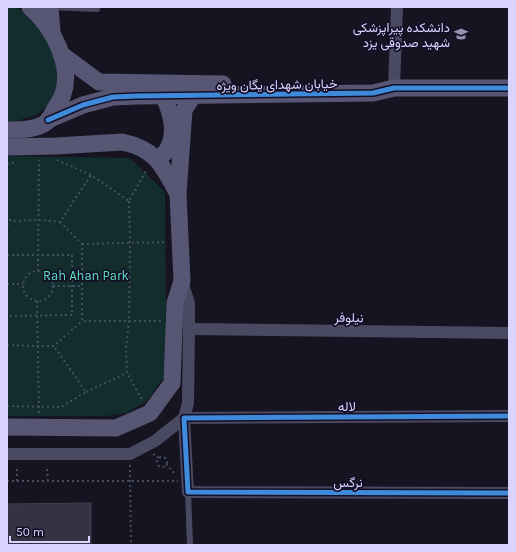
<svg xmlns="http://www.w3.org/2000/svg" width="516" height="552" font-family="Karla,Vazirmatn,sans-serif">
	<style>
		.green { fill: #132c2d }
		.building { fill: #343243; stroke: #433f54 }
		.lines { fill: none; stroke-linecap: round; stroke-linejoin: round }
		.path { stroke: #44505f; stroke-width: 2; stroke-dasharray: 2 3; stroke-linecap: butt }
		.lane { stroke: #4a4962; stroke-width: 6 }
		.street { stroke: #4a4962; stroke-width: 12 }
		.secondary { stroke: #575674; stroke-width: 17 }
		.cycleway-casing { stroke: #130f26; stroke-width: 8 }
		.cycleway { stroke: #408adc; stroke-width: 5 }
		.labels { text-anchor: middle; stroke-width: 3.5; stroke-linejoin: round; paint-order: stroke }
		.poi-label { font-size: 13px; fill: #d9d4ff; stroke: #130f26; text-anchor: end }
		.street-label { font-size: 13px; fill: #d9d4ff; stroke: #130f26 }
		.park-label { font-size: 13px; fill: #5fe0c0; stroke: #130f26 }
	</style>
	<rect width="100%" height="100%" fill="#161421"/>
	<g class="green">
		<polygon points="7,7 15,7 32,17 49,42 61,75 55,98 38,114 17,121 7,122"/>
		<polygon points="7,156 130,158 165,192 166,357 164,377 147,401 127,413 106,416 7,416"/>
	</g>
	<polygon class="building" points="91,503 91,545 7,545 7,504"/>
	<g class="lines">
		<g class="path">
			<polyline points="57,160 91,175 129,201 147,169"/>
			<polyline points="7,164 17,162"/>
			<polyline points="129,201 130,243 129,321 126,348 127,373 142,400"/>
			<polyline points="7,215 11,221 39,220 60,222 91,175"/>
			<polyline points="60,222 82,244 82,321 162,321"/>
			<polyline points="7,225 11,221"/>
			<polyline points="82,244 166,242"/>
			<polyline points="7,255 72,255 72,315 7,316"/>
			<circle cx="38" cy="286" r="15"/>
			<polyline points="38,271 39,160"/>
			<polyline points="7,284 23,284"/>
			<polyline points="53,286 83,286"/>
			<polyline points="37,301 39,414"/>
			<polyline points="7,345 38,346 54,346 82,321"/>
			<polyline points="86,392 127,373"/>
			<polyline points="7,406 61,407 86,392 54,346"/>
			<polyline points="153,454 159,458"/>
			<circle cx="162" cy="462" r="5"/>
			<polyline points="166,464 176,475"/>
			<polyline points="130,465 131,545"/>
			<polyline points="17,469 17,481"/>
			<polyline points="47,469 48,481"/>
			<polyline points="7,481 178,481"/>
		</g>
		<g class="lane">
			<polyline points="50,7 97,9"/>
			<polyline points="188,492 190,545"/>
		</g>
		<g class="street">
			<polyline points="394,88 397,7"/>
			<polyline points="189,329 509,333"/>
			<polyline points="509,416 184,418 188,492 509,493"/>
			<polyline points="7,454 130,454 155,441 184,418 188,403 189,329 189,303 182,281"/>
		</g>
		<g class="secondary">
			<polyline points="50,7 52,32"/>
			<polyline points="61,54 99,82 223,84"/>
			<polyline points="48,120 83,105 113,97 138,96 373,93 394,88 509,88"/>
			<path d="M7,130C20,130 38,130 48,121C51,117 53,111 56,107C58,103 62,99 63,94C73,65 52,26 30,7"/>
			<path d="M7,147L56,146L122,142C156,149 162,165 178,194"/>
			<path d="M158,159C161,156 165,154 167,150C178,133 171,112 163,95"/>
			<polyline points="7,427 116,428 150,413 172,383 175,303 182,281 178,194 184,110 193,96"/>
		</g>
		<defs>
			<g id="cycleway">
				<polyline points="48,120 83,105 113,97 138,96 373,93 394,88 509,88"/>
				<polyline points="509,416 184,418 188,492 509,493"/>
			</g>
		</defs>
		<use href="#cycleway" class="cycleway-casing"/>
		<use href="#cycleway" class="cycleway"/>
	</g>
	<defs>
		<symbol id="university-bare" viewBox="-9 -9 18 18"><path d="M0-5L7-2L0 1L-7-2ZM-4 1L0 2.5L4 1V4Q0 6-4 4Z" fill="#9591b1" stroke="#130f26" stroke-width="2.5" paint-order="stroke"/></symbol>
	</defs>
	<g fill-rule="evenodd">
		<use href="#university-bare" x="451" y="24" width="20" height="20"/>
	</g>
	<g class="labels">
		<g class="poi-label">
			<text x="450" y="32">دانشکده پیراپزشکی<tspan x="450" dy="15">شهید صدوقی یزد</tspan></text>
		</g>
		<g class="street-label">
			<text transform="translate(277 84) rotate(-1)" y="5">خیابان شهدای یگان ویژه</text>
			<text transform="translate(349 317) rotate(1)" y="5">نیلوفر</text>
			<text x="347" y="411">لاله</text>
			<text x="348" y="487">نرگس</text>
		</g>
		<g class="park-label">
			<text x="86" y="280">Rah Ahan Park</text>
		</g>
	</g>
	<rect width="516" height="552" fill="none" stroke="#d9d4ff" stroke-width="16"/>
	<path d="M10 536v6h79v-6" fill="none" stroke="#d9d4ff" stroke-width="2"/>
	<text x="16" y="536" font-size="12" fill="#d9d4ff" stroke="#130f26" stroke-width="3" paint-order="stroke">50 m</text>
</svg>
